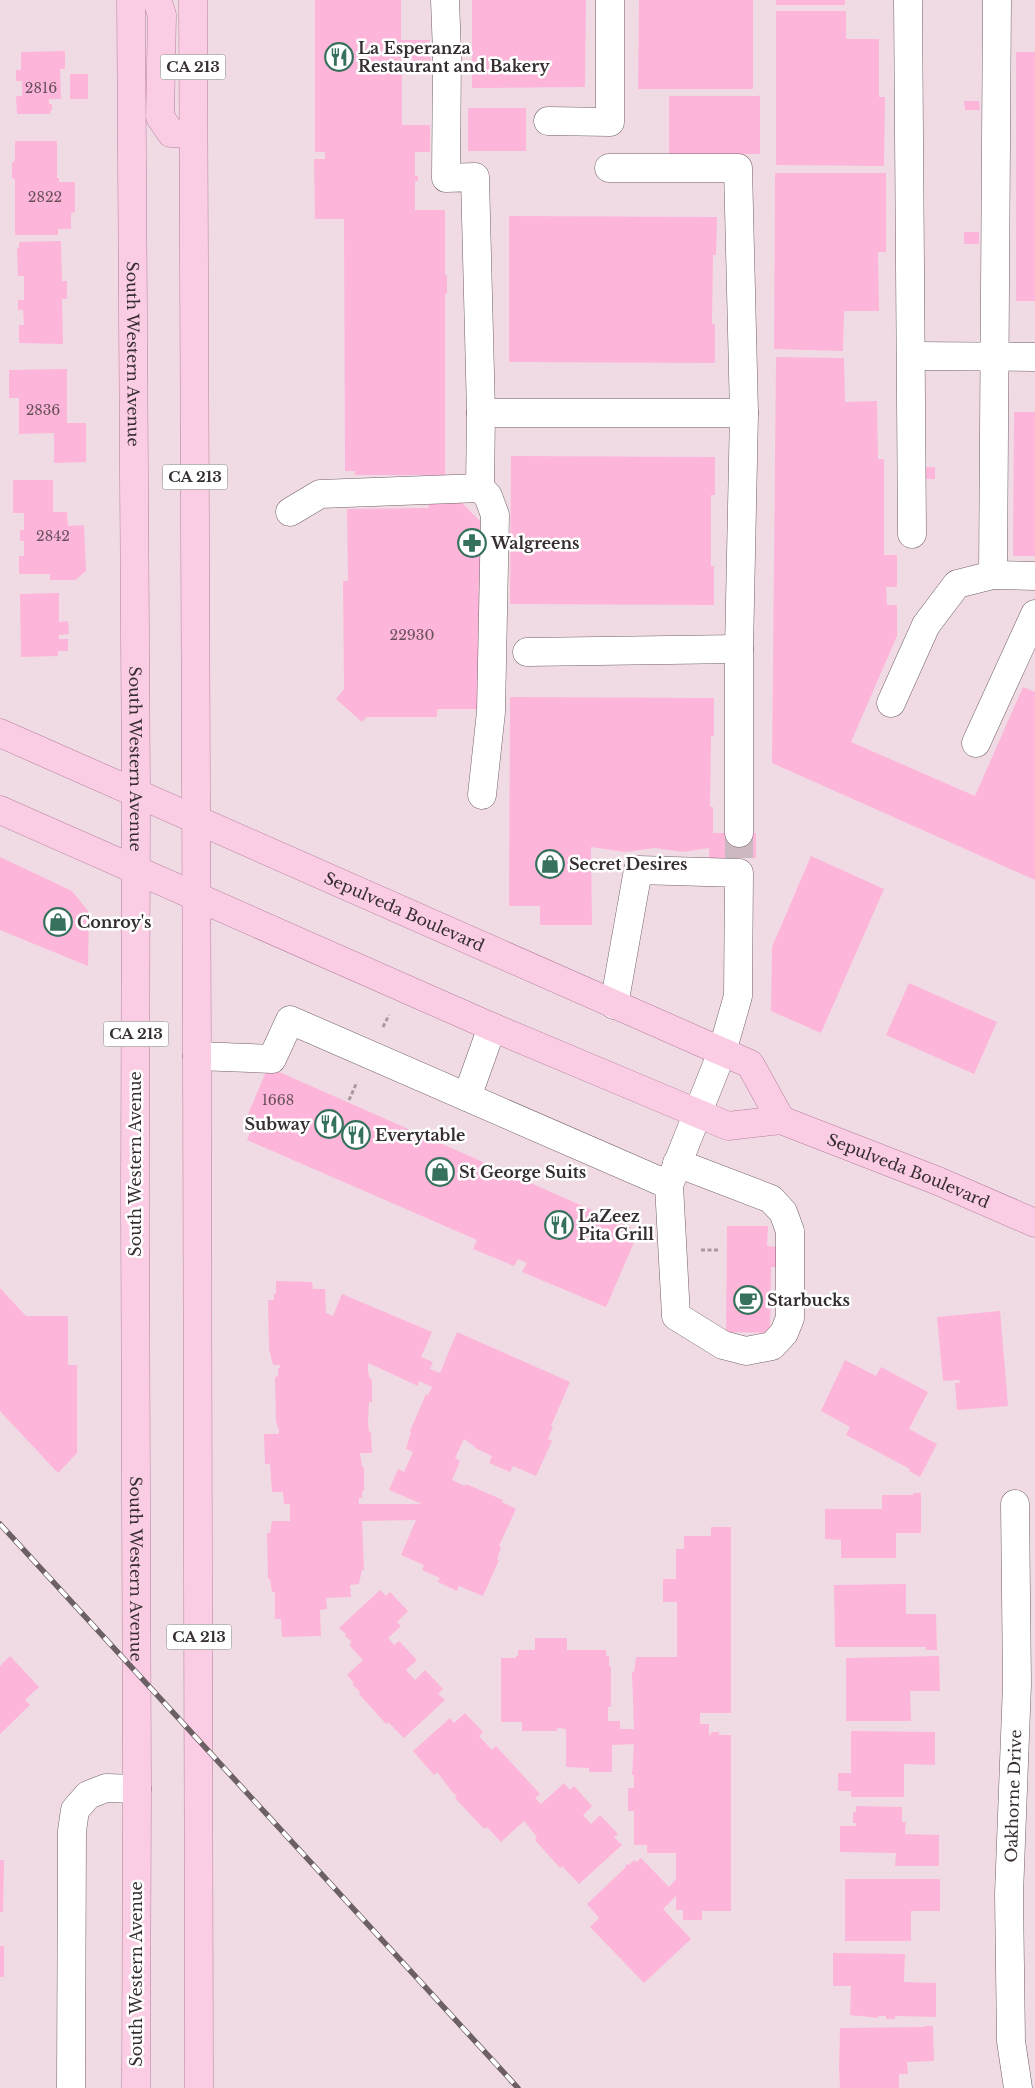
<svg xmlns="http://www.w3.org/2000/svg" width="1035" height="2088" font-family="'Libre Baskerville',serif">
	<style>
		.building { fill: #fdb5d9; fill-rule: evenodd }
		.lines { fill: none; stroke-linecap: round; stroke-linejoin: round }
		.minor-tunnel { stroke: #cbb8c1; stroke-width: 28; stroke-dasharray: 28 14; stroke-linecap: butt }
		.minor-casing { stroke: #726068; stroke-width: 29 }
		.major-casing { stroke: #b47f9a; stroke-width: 29 }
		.path { stroke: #a8989f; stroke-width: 3; stroke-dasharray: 4 2.5; stroke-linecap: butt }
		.minor { stroke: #fff; stroke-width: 28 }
		.major { stroke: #fbcde4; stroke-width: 28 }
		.rail-casing { stroke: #6c6065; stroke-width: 5.5 }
		.rail { stroke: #fff; stroke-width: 4; stroke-dasharray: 11; stroke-linecap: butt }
		.labels { text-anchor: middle; stroke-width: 5; stroke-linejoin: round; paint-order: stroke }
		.number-label { font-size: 14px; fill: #68505b }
		.shield { fill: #fff; stroke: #726d6f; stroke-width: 1 }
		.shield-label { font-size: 15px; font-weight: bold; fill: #362e31 }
		.poi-label { font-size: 16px; font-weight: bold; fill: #362e31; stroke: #fff; text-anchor: start }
		.street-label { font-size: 16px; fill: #362e31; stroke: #fff }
	</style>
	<rect width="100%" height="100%" fill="#f0dbe5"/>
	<g class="building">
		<polygon points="315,0 401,0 401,40 430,40 431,74 402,74 402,125 430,125 430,152 415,152 415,176 418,176 418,181 415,181 415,210 445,210 445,275 447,275 447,294 445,294 445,475 355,475 355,471 345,471 344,219 315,219 314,159 325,159 325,152 315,152"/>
		<polygon points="472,0 586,0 585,87 472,88"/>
		<polygon points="639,0 753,0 753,89 638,89"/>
		<rect x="776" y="0" width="69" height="5"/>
		<polygon points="776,11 846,11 846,39 879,39 879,97 885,97 884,166 776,165"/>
		<polygon points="65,51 65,69 60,69 61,99 49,99 49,104 52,104 52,111 50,111 50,114 17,114 16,96 22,96 22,81 16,81 16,70 21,70 21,52"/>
		<rect x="1016" y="52" width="19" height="249"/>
		<rect x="70" y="74" width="18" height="25"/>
		<rect x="669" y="96" width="91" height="58"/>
		<polygon points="964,101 979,101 980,110 965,110"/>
		<rect x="468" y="108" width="58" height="43"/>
		<polygon points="15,141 57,141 57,178 59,178 59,182 75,182 75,212 71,213 71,229 58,229 58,235 15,235 15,180 12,178 12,163 15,160"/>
		<polygon points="775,173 886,173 886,252 878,252 879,311 844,311 843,351 774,349"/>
		<polygon points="509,216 717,217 716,255 713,255 712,324 715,324 715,363 509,362"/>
		<rect x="964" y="232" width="15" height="12"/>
		<polygon points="61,241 62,281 67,281 67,299 62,299 63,344 19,343 19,325 24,325 23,310 18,310 18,300 24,300 24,276 18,276 17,248 19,248 19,242"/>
		<polygon points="776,357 844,358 845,402 877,401 878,459 884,459 884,555 897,555 897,587 886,587 887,605 897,605 897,636 851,742 975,796 1023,687 1035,692 1035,880 772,763"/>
		<polygon points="67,369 67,423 86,423 86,462 54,463 54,433 19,434 19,398 9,398 9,370"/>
		<polygon points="1014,412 1035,412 1035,556 1013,556"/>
		<polygon points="511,456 715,457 715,495 711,495 711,566 714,566 714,605 510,604"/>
		<rect x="921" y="467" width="14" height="12"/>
		<polygon points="13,480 53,480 53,512 67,512 68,526 84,525 86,571 75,580 50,580 50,574 19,574 19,556 24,556 24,541 20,541 20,530 24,530 24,513 13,513"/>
		<polygon points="428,500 459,500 481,522 481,709 437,709 437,717 366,717 362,722 336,699 344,689 343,581 348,581 347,509 429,508"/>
		<polygon points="59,593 59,622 68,621 69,634 59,635 59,639 68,639 68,651 58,651 58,656 21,657 20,594"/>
		<polygon points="510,697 714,698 714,736 711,736 710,807 713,807 713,833 756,833 756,858 709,858 709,848 683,852 655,848 625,852 591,847 592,925 540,925 540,906 509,906"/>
		<polygon points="811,856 884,889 821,1033 771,1011 772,947"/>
		<polygon points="0,857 72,891 89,912 88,966 0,930"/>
		<polygon points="909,983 997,1022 974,1074 886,1035"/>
		<polygon points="268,1067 639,1231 606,1307 522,1272 527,1263 518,1259 514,1266 473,1249 477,1240 247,1140 251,1130 243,1126"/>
		<polygon points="727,1226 768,1226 767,1246 780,1247 779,1267 771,1267 770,1333 726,1332"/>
		<path d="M276,1281L312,1282L313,1289H325L326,1313L333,1316L342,1294L432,1332L421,1357L433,1362L430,1369L440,1373L457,1332L570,1382L551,1426L553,1427L548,1439L552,1441L536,1476L513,1466L510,1472L489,1463L492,1456L475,1448V1447L464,1439L455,1458L460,1461L452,1480L465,1486L466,1484L503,1500L502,1502L516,1509L499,1546L501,1548L497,1559L499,1560L483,1596L459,1586L457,1591L438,1582L440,1578L422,1570L424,1565L401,1555L416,1520L362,1521L364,1570H362L359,1584L350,1585L351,1597L326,1598L327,1609L320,1610L321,1636L282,1637L281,1619H275V1592H272L270,1579H268L267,1533H270L272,1521H290V1504H284L283,1492H272L270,1464H265L264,1434H279V1428H278L276,1421L275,1377L278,1376V1368H280V1365H273L269,1349L268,1300H274V1294H276ZM368,1363L418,1386L419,1381L432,1387L428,1395L426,1394L410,1431L411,1432L406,1449L413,1452L404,1472L398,1469L389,1490L422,1504H359V1498H362V1491H364V1467H362L360,1453H372L371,1432H369L368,1422L369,1402H372V1379H370L368,1371Z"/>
		<polygon points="0,1288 26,1316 68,1316 68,1365 77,1365 77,1453 58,1473 0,1411"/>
		<polygon points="1000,1311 1008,1406 957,1410 955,1383 960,1383 959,1380 943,1381 937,1317"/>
		<polygon points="845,1360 876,1376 881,1367 928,1392 909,1429 937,1444 920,1477 909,1471 910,1469 846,1435 850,1427 821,1411"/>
		<polygon points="913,1493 921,1493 921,1533 896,1533 896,1558 841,1558 841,1540 825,1539 825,1509 882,1509 882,1495 913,1495"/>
		<polygon points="711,1527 731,1527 731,1713 700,1713 700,1724 709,1724 709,1735 711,1735 711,1732 719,1732 719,1735 731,1735 731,1911 702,1911 702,1920 683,1920 683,1910 676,1910 676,1896 663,1909 691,1939 644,1983 590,1927 599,1918 587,1904 626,1867 625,1866 627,1864 629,1865 634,1860 636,1862 641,1858 669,1887 676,1879 676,1853 647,1853 647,1845 634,1845 634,1811 628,1811 628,1788 634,1788 634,1775 632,1775 634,1744 612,1745 612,1772 589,1772 589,1768 566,1767 566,1729 557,1728 557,1731 522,1731 522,1722 501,1722 501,1658 516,1658 516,1656 518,1656 518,1650 535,1650 535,1638 567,1638 567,1650 606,1650 606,1656 609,1656 609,1666 611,1666 611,1707 608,1707 608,1721 620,1721 620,1729 634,1729 632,1672 634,1672 636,1657 677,1657 677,1602 663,1602 663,1579 676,1579 676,1549 684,1549 684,1536 711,1536"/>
		<polygon points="906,1584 906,1614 936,1614 937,1650 926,1650 926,1647 835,1647 834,1585"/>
		<polygon points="380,1590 386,1596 390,1592 408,1611 397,1622 401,1626 388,1638 394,1645 399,1641 417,1660 406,1670 415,1680 425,1670 443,1689 438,1694 445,1700 404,1738 388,1722 386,1724 359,1694 360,1692 352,1684 354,1683 347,1675 363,1660 349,1645 352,1642 345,1636 346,1634 339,1628"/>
		<polygon points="10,1656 39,1687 25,1700 30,1705 0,1734 0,1666"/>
		<polygon points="939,1656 940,1691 910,1691 911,1721 846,1721 846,1658"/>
		<polygon points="465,1713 483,1732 479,1736 492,1750 496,1746 540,1794 535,1798 541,1804 564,1783 570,1790 574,1786 592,1806 583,1815 591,1824 600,1815 618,1834 614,1837 622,1845 579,1884 562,1866 560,1868 535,1840 537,1837 524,1821 501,1842 487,1827 484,1829 455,1798 457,1795 454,1794 437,1772 434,1775 413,1751 450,1718 454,1723"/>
		<polygon points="851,1731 935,1732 935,1765 904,1764 904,1797 851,1797 851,1791 838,1791 838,1773 851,1773"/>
		<polygon points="856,1806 902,1807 902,1822 906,1822 905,1834 939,1835 939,1866 895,1866 896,1853 840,1852 840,1826 856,1826 856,1823 853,1823 853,1812 856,1812"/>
		<polygon points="0,1860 4,1860 3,1912 0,1912"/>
		<polygon points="845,1879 940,1879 940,1911 911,1911 911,1941 845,1941"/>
		<rect x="0" y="1946" width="4" height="31"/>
		<polygon points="833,1953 905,1954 904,1982 936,1983 936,2017 895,2016 895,2019 886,2019 886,2016 878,2016 878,2018 850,2015 851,1986 833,1986"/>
		<polygon points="924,2026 933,2026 934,2061 907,2062 908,2074 899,2074 899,2088 840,2088 839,2069 840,2028 924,2027"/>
	</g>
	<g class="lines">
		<polyline class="minor-tunnel" points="739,833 739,858"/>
		<defs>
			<g id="minor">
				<polyline points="445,0 447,53 446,178 475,177 481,413 744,413 738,168 609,168"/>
				<polyline points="908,0 912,534"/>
				<polyline points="548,121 610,122 610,0"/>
				<polyline points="911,356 1035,357"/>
				<polyline points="481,413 480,488 488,496 495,515 491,712 482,795"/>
				<polyline points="290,512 320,494 480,488"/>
				<polyline points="993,575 997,0"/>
				<polyline points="527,652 739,649"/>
				<polyline points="891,703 926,625 957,584 993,575 1035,576"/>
				<polyline points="976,743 1035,614"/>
				<polyline points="739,833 739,649 744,413"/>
				<polyline points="197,1056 272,1059 290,1020 669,1185 722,1052 738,996 739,873 638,870 614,1005"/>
				<polyline points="467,1097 492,1027"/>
				<polyline points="669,1185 676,1316 723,1345 746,1351 772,1346 784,1333 790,1318 790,1231 783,1212 771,1199 677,1163"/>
				<polyline points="1015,1504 1017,1684 1009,1894 1011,2041 1018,2088"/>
				<polyline points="71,2088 72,1831 75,1810 88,1795 106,1788 137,1789"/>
			</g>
			<g id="major">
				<path id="s1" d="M131,0L136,793L135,1200L137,1789L136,2088"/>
				<polyline points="157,0 162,15 160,117 171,133 193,134"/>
				<polyline points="193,0 197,1056 199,2088"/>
				<path id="s2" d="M0,733L750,1064L781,1120"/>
				<path id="s3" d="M0,810L492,1027L728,1126L781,1120L938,1181L1035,1223"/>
			</g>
		</defs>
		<use href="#minor" class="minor-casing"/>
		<use href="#major" class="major-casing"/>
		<g class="path">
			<polyline points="383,1027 389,1015"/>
			<polyline points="349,1100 357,1082"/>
			<polyline points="701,1250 718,1250"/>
		</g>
		<use href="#minor" class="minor"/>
		<use href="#major" class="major"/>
		<defs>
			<polyline id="rail" points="0,1524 518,2088"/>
		</defs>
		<use href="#rail" class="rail-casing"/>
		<use href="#rail" class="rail"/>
	</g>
	<defs>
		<symbol id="restaurant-ring" viewBox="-11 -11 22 22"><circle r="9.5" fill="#fff" stroke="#35715c" stroke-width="1.5"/><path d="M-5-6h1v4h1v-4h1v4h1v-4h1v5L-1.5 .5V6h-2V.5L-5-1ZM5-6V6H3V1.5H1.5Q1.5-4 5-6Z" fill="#35715c"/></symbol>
		<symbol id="pharmacy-ring" viewBox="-11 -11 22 22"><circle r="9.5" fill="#fff" stroke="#35715c" stroke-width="1.5"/><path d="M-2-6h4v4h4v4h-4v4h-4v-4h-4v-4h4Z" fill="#35715c"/></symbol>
		<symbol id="shop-ring" viewBox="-11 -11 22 22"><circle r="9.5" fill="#fff" stroke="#35715c" stroke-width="1.5"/><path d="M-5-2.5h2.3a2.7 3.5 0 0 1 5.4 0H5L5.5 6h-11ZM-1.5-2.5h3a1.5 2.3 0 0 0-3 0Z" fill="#35715c"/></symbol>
		<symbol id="cafe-ring" viewBox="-11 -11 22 22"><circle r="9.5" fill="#fff" stroke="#35715c" stroke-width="1.5"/><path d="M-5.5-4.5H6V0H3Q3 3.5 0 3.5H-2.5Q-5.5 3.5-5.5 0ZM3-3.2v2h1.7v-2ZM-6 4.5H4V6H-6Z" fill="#35715c"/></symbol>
	</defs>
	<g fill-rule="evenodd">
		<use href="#restaurant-ring" x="323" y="41" width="32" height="32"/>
		<use href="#pharmacy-ring" x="456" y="527" width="32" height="32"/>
		<use href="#shop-ring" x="534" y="848" width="32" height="32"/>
		<use href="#shop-ring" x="42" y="906" width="32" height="32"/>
		<use href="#restaurant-ring" x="313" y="1108" width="32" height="32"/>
		<use href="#restaurant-ring" x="340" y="1119" width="32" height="32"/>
		<use href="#shop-ring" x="424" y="1156" width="32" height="32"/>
		<use href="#restaurant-ring" x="543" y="1209" width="32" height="32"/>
		<use href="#cafe-ring" x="732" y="1284" width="32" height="32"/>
	</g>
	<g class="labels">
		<g class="number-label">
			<text x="41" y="93">2816</text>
			<text x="45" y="202">2822</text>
			<text x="43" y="415">2836</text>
			<text x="53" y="541">2842</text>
			<text x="412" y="640">22930</text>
			<text x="278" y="1105">1668</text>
		</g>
		<g class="shield">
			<rect x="160.5" y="54.5" width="65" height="25" rx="4"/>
			<rect x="162.5" y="464.5" width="65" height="25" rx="4"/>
			<rect x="103.5" y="1021.5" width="65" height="25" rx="4"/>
			<rect x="166.5" y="1624.5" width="65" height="25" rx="4"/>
		</g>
		<g class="shield-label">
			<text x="193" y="72">CA 213</text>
			<text x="195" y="482">CA 213</text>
			<text x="136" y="1039">CA 213</text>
			<text x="199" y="1642">CA 213</text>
		</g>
		<g class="poi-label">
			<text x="358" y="54">La Esperanza<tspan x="358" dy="18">Restaurant and Bakery</tspan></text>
			<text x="491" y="549">Walgreens</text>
			<text x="569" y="870">Secret Desires</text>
			<text x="77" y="928">Conroy's</text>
			<text x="310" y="1130" text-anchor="end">Subway</text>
			<text x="375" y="1141">Everytable</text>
			<text x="459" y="1178">St George Suits</text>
			<text x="578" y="1222">LaZeez<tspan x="578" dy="18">Pita Grill</tspan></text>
			<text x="767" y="1306">Starbucks</text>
		</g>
		<g class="street-label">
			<text dy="6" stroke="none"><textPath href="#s1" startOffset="354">South Western Avenue</textPath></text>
			<text dy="6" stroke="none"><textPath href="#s1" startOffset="759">South Western Avenue</textPath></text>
			<text dy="6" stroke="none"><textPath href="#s2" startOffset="442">Sepulveda Boulevard</textPath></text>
			<text transform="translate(135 1164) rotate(-90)" y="6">South Western Avenue</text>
			<text dy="6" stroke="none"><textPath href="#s3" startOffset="984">Sepulveda Boulevard</textPath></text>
			<text dy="6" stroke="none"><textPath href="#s1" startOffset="1569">South Western Avenue</textPath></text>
			<text transform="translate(1013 1796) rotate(-88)" y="6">Oakhorne Drive</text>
			<text transform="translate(136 1974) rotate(-90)" y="6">South Western Avenue</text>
		</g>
	</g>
</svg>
